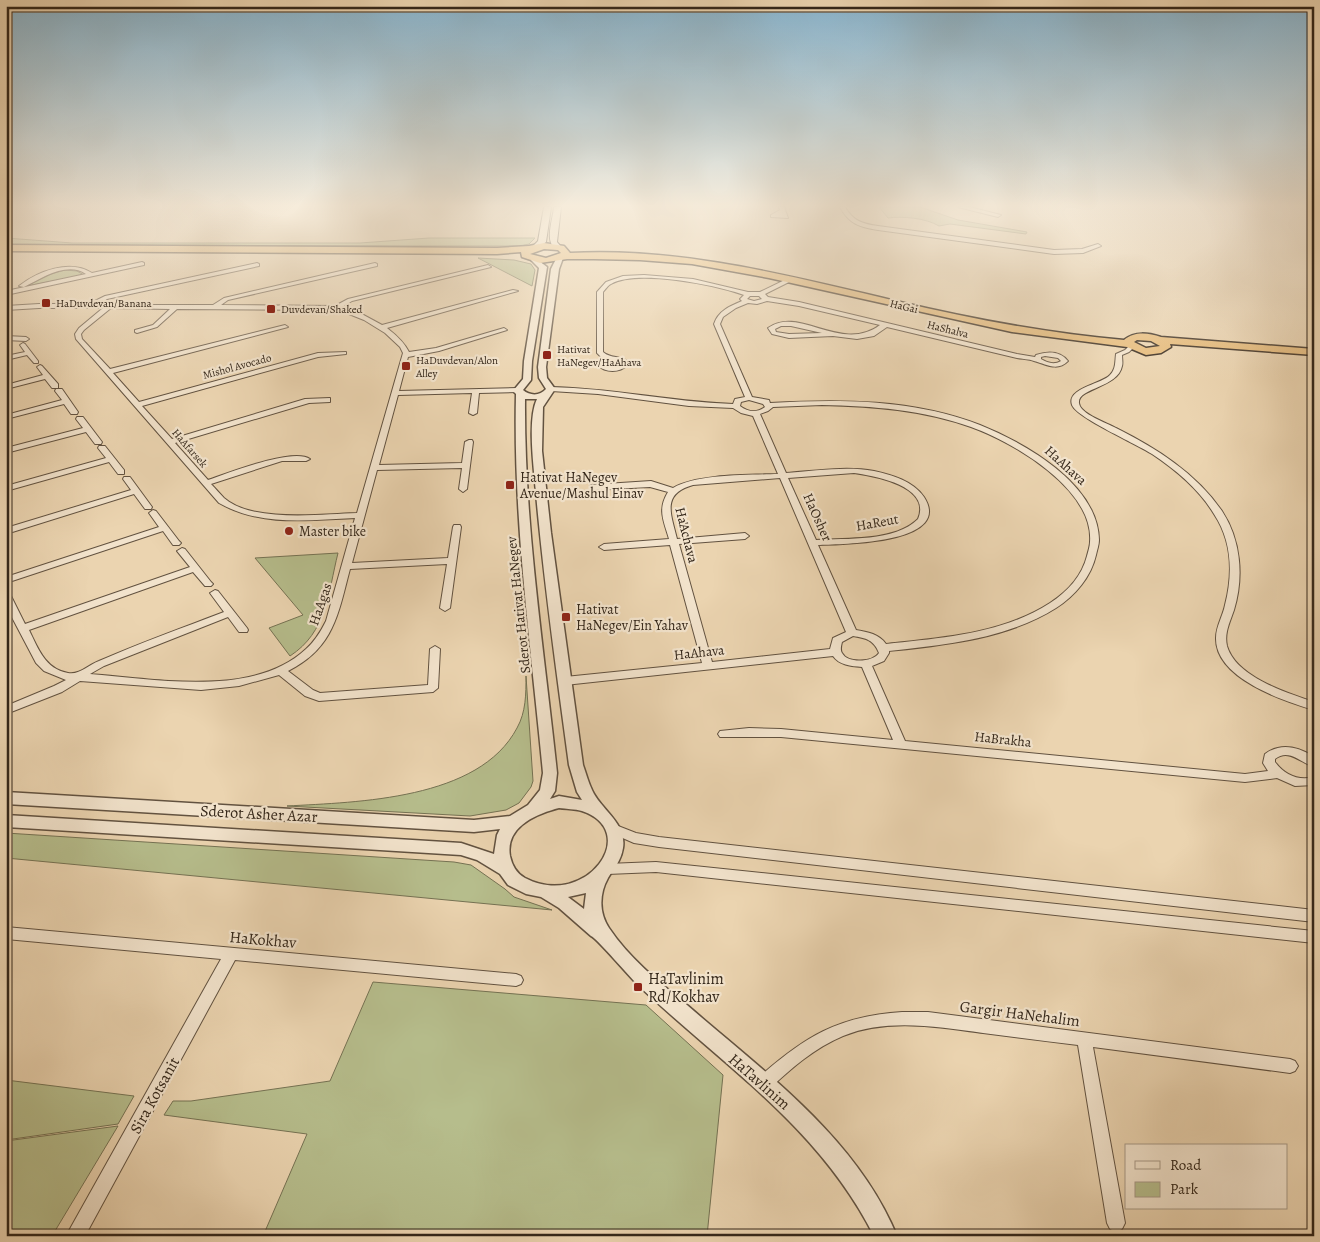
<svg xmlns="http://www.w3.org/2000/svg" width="1320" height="1242" font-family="Alegreya,serif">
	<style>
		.green { fill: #b6bd8c; stroke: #757253 }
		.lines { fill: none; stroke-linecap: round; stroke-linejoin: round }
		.minor-casing { stroke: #625240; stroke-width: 2 }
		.tertiary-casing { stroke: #625240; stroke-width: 3 }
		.secondary-casing { stroke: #34271a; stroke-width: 2 }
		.trunk-casing { stroke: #34271a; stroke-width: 3 }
		.minor { fill: #f2e3cc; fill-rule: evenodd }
		.tertiary { fill: #f2e3cc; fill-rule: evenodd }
		.secondary { fill: #f2e3cc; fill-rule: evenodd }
		.trunk { fill: #e6ba78; fill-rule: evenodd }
		.poi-dot { fill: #8f2418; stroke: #f2e3cc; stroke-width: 2 }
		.labels { text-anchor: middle; stroke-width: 4.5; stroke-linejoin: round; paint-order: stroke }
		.far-poi-label { font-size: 11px; fill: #34271a; stroke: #f2e3cc; text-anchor: start }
		.far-street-label { font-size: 11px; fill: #34271a; stroke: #f2e3cc }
		.street-label { font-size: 14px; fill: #34271a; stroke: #f2e3cc }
		.poi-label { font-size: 14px; fill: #34271a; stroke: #f2e3cc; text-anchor: start }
		.near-street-label { font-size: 16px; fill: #34271a; stroke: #f2e3cc }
		.near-poi-label { font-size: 16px; fill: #34271a; stroke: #f2e3cc; text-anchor: start }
	</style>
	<rect width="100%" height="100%" fill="#ebd4b0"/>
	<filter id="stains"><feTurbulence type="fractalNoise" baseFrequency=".004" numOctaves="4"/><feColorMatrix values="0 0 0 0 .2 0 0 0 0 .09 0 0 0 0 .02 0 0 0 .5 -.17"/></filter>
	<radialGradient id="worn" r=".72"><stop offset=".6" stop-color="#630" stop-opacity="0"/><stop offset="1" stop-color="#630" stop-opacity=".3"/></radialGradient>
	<g class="green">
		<path d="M879,207H920L958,220L1027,232L1026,234L950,224L939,226C926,218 902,216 888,218Z"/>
		<polygon points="6,238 72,243 360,243 429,238 535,238 529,244 521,246 6,245"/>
		<polygon points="478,258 514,260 531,264 535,270 532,286"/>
		<polygon points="65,270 77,271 84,275 27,286 51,274"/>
		<path d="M338,553C328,593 327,632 290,656L269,628L303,615L255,558Z"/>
		<path d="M526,676L533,781L531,787L519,803L506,810L470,816L287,806C358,802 479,800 517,728C526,712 526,694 526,676Z"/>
		<polygon points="6,833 454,862 471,865 505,889 514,897 552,910 6,858"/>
		<polygon points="373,982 646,1005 723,1075 707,1236 263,1236 307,1134 164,1115 173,1101 191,1101 330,1081"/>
		<polygon points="6,1080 134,1096 118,1124 6,1140"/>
		<polygon points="118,1126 52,1236 6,1236 6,1141"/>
	</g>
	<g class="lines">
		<defs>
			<g id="minor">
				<polygon points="779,207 784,207 788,218 771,217 771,215 780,210"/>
				<path d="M840,207H845C853,221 863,224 878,226L1054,250L1082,249L1098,244L1101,246L1083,253L1054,254L878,230C860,227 849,224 840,207Z"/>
				<polygon points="958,207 969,207 1001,215 998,217"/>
				<path d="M142,262L144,263V265L6,295V291L86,274C67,261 42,278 24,287L19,286C38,271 70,259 92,273Z"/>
				<path d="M257,263L259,264V266L107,299L98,305H213L224,298L375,263L377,264V266L228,300L221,305L335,306L348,299L488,265L491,267L352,301L342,307L358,312L382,325L513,290L518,291L387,328C396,335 404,342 409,352L436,348L504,328L507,330L439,351L408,357L399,391L518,388L522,390L518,392L479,393L477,413L473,415L469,413L472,393L398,395L379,465L462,463L465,442L469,440H472L473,442L467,489L463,492L459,489L462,468L377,470L352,563L448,558L453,527L454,525H460L461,527L450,608L445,611L440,608L447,564L350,569C338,614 334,648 288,671L313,690L320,693L428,685L430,649L435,646L440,649L438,688L433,692L319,701L305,696L279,675L239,686L201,690L80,681L62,692L6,714V706L54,686L66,680L44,671L36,663L6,606V593L11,596L25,624L190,567L177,551L182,548L185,549L211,582L213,584L211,586H205L193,572L29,630C38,648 45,669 68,673C80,675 88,665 99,661C140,643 182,628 224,612L210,593L215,590L218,591L247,628L248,630L247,632H239L228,617L104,666L90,674C155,679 254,698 306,649C315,641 321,631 326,621L355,518C309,520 261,527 219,503L76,339L75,334L79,328L103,308H39L6,310V306L39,304H89L105,296ZM111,308L170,309L153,325L135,330V332L137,333L157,327L177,309L339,310L364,320L385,333L400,347L403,353L357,513C322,514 252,523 224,498C220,494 216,489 211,484L282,461H306L310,459C294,447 228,473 208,480L175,443L309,403L330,402V398L305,399L172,439L142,406L318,357L346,354V352L318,353L139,402L113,373L288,327L285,325L110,369L82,339L81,334L84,330Z"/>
				<path d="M644,275L693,279L748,292H760L791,277L794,279L793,280L765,294L768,297L799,302L1017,354L1035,357L1036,355C1048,351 1060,351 1068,361C1057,372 1046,364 1034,361C1029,359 1022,359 1017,358L887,327L874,336L857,339L833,336L789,338L772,334L768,328C799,305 841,354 880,325L799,306L767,301L757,304L748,303L736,308L723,317L720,324L752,397L769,400L770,403C840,399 913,399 980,425C1025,443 1098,484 1099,540C1099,545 1097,550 1096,555C1091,577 1075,596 1056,608C1007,639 945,645 889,651V653L884,661L872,666L905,741L1245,774L1268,771L1263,763L1265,754C1281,742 1298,747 1313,756L1314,767C1301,763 1289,748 1275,759V762C1285,775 1298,781 1314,777V785L1295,786L1277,778L1245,782L781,737H720L718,734L720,731L749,728L781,729L893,740L862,667C851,666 839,665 833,656L565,685L561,684L560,681L561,678L565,677L702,663L670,545L604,550L599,547L604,544L669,539C664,521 657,510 668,492L650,487L593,490L590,489V485L651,481L673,488C696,474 750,475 778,474L753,416L741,413L733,408L689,406L598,394L551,391L547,389L551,387C612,388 672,402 733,404L735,399L745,397L714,324C718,311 730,306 742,301L740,299L744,295C715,285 637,269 611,284C608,285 605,290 603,292V352C611,359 621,355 628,362V365C619,373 606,373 597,365V363L602,358L597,353V292L606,282L623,276ZM750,296H759L762,299L754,301L747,299ZM781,326H791L822,333L789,334L776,332L775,329ZM1045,356L1058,358L1061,361C1054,365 1048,363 1041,359V357ZM608,360L619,361L622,364C615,367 609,368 603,364ZM749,400L763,404L765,407C757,413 748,412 740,406L741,402ZM822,405C873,406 923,410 971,427C1013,442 1094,489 1090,542C1090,546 1088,552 1087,556C1082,576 1067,592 1050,603C1002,634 942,638 886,644C879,634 868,632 856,630L818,545C841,544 954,544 924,497C913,481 892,475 874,471C846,466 815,471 786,473L760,414L768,411L773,407ZM854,473C875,476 932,486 918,519C895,542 846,538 816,540L788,478ZM780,478L846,632L833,638L830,649L712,662L679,544L745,539L749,536L745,533L677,539C671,514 661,494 693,485ZM853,636C866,638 874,640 879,653C873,662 848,664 842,653C840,650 841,646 842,642Z"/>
				<polygon points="6,336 26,337 29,339 26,341 6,340"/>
				<polygon points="23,343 25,344 38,361 38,363 34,363 27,355 6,360 6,356 25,352 20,345"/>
				<path d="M1130,345L1135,346L1129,352L1122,355C1122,359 1123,363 1122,366C1118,388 1077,388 1079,403C1080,414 1107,423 1116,428C1156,448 1196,473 1222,511C1241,540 1244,577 1234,610C1230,622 1224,633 1227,646C1236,677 1287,693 1314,702V710C1283,701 1215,678 1216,638C1216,626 1223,616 1225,605C1233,574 1232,541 1214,514C1199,489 1176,470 1152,454C1137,444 1077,418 1072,405C1066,388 1102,384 1110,375C1116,369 1115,362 1116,354L1125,350Z"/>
				<polygon points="40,365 42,366 58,384 58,388 52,388 45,379 6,389 6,385 43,375 37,367"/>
				<polygon points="56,389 62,389 78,412 77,414 71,414 64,404 6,419 6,415 62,400 55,391"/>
				<polygon points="77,417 83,417 102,442 101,444 95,444 86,432 6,453 6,448 83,428 76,419"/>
				<polygon points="99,446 105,446 124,470 124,474 118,474 109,462 6,491 6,486 106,458 98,448"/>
				<polygon points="124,477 130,477 152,507 151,509 145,509 134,494 6,534 6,528 131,490 123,479"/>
				<polygon points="153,510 156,511 179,541 181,543 179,545 173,545 163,531 6,583 6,577 159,527 149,513"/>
				<polygon points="613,824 636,833 659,837 1314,910 1314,922 659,847 634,843 609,832 607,829 609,826"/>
				<polygon points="656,862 1314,931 1314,943 656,872 607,874 602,873 601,869 602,865 607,864"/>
				<polygon points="6,927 516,974 521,976 523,980 521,984 516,986 235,960 85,1236 66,1236 221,959 6,939"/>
				<path d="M902,1012H928L1290,1059L1295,1061L1298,1066L1295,1071L1290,1073L1093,1047L1125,1223L1122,1229L1116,1232L1110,1229L1107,1223L1078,1045C1046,1041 1014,1037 983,1033C936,1027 888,1018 843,1036C814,1048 791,1069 769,1089L763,1091L757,1089L755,1084L757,1079C804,1037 838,1016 902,1012Z"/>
			</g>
			<path id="tertiary" d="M557,257L563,258L559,269L546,367L547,378L555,389L543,407L542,451L551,533L583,765C586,773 588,782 592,790C601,810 627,823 623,848C621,861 614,868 608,878C599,894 599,913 609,928C629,958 659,982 687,1005C765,1073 856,1137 897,1236H874C820,1129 726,1067 641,988C631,979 597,938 591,936L559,908L541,897L526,894L508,885L500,874L477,860L461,855L6,827V815L461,843L494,854L497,835L500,829L474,832L6,804V792L474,820L510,816L528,805L540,790L543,773C531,647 513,521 516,394L513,391L523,379L524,361L539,268L531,260L535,258L547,267L532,361L531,380L523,390C530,396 540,396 546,389L539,378L538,367L551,269ZM525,399H537C527,420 534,469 536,493C544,584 557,675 569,765L577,792L582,800L559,796L550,799L555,791L557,773C544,649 524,524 525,399ZM559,808C566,809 575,809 582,811C642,831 587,910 525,878C516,873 512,865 510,856C505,827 536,814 559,808ZM586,893L584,909L568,897Z"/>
			<g id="secondary">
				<polygon points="544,207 551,207 546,242 536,249 532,247 538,241"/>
				<path d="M554,207H561L557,242L562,248L558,250C543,244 553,220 554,207Z"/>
			</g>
			<path id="trunk" d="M544,243L564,246L570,253C681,247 789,276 896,301C971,319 1047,333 1124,340C1135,331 1148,333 1161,337L1314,349V355L1170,344L1171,347L1161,353L1146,355L1127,347L1012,332L769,278L692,264L640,260L594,259H567L540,263L522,257L521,252L497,254L6,251V245L497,248L529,246ZM544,249L558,250L561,253L546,258L530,254ZM1137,340L1151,341L1160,346L1146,348L1134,342Z"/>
		</defs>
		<use href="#minor" class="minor-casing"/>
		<use href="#tertiary" class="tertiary-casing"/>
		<use href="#secondary" class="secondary-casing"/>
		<use href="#trunk" class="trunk-casing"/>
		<use href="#minor" class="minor"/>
		<use href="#tertiary" class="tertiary"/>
		<use href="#secondary" class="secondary"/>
		<use href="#trunk" class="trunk"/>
	</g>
	<linearGradient id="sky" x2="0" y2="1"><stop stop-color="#88b6d1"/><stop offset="0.54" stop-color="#f6ecdb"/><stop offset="1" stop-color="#f6ecdb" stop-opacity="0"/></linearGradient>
	<rect width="1320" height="381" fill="url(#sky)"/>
	<g class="poi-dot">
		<rect x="41" y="298" width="10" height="10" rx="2.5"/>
		<rect x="266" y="304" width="10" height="10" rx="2.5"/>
		<rect x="542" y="350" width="10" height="10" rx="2.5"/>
		<rect x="401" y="361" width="10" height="10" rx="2.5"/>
		<rect x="505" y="480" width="10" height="10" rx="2.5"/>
		<circle cx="289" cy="531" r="5"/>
		<rect x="561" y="612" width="10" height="10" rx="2.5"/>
		<rect x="633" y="982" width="10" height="10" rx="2.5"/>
	</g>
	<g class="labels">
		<g class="far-poi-label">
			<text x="56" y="307">HaDuvdevan/Banana</text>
			<text x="281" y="313">Duvdevan/Shaked</text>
			<text x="557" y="353">Hativat<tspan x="557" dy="13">HaNegev/HaAhava</tspan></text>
			<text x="416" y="364">HaDuvdevan/Alon<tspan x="416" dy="13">Alley</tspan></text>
		</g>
		<g class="far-street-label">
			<text transform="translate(904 306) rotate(13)" y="4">HaGai</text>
			<text transform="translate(948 329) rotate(14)" y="4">HaShalva</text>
			<text transform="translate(237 366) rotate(-15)" y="4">Mishol Avocado</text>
			<text transform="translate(190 448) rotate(49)" y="4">HaAfarsek</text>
		</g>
		<g class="street-label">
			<text transform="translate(1066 465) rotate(42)" y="5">HaAhava</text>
			<text transform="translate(818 517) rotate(66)" y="5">HaOsher</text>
			<text transform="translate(877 522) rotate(-10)" y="5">HaReut</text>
			<text transform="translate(687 535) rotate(76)" y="5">Ha'Achava</text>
			<text transform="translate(320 604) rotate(-71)" y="5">HaAgas</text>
			<text transform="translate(518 605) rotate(-96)" y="5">Sderot Hativat HaNegev</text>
			<text transform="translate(699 652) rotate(-6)" y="5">HaAhava</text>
			<text transform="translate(1003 739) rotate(6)" y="5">HaBrakha</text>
		</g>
		<g class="poi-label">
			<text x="520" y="482">Hativat HaNegev<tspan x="520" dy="16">Avenue/Mashul Einav</tspan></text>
			<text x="299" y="536">Master bike</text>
			<text x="576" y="614">Hativat<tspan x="576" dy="16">HaNegev/Ein Yahav</tspan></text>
		</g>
		<g class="near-street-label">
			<text transform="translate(259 813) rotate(3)" y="6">Sderot Asher Azar</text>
			<text transform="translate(263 939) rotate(5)" y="6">HaKokhav</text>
			<text transform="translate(1020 1013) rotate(7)" y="6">Gargir HaNehalim</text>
			<text transform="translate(760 1081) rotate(41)" y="6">HaTavlinim</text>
			<text transform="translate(154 1095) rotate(-61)" y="6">Sira Kotsanit</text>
		</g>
		<g class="near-poi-label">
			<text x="648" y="984">HaTavlinim<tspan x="648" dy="18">Rd/Kokhav</tspan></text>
		</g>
	</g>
	<rect width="1320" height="1242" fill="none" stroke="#ebd4b0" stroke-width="25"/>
	<rect x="8" y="8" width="1305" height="1227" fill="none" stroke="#34271a" stroke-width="2.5"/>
	<rect x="12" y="12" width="1295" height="1217" fill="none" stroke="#34271a"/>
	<rect x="1125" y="1144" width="162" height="65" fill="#f2e3cc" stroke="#a69885"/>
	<rect x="1135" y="1161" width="25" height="8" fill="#f2e3cc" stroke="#a69885"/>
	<text x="1170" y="1170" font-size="15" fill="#34271a">Road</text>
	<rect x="1135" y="1182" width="25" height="15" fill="#b6bd8c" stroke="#a69885"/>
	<text x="1170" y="1194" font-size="15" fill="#34271a">Park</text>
	<rect width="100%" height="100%" filter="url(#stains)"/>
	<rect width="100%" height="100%" fill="url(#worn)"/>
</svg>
